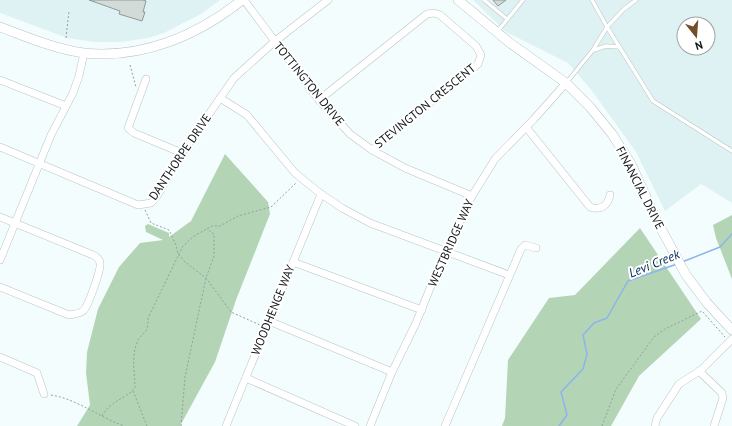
<svg xmlns="http://www.w3.org/2000/svg" width="732" height="426" font-family="'PT Sans',sans-serif">
	<style>
		.built { fill: #dff2f3; fill-rule: evenodd }
		.green { fill: #b3d5b5 }
		.lines { fill: none; stroke-linecap: round; stroke-linejoin: round }
		.stream { stroke: #8db4eb; stroke-width: 1.5 }
		.building { fill: #d3dbd8; stroke: #919996 }
		.lane-casing { stroke: #bac3c4; stroke-width: 4.5 }
		.street-casing { stroke: #bac3c4; stroke-width: 8 }
		.secondary-casing { stroke: #bac3c4; stroke-width: 10 }
		.path { stroke: #979e9f; stroke-width: 1; stroke-dasharray: 2 2; stroke-linecap: butt }
		.lane { stroke: #fff; stroke-width: 3.5 }
		.street { stroke: #fff; stroke-width: 7 }
		.secondary { stroke: #fff; stroke-width: 9 }
		.labels { text-anchor: middle; stroke-width: 4; stroke-linejoin: round; paint-order: stroke }
		.street-label { font-size: 12px; fill: #131717; stroke: #fff }
		.water-label { font-size: 13px; font-style: italic; fill: #032959; stroke: #fff }
	</style>
	<rect width="100%" height="100%" fill="#f4fdfe"/>
	<g class="built">
		<polygon points="0,0 220,0 201,14 164,33 148,38 121,42 94,42 67,38 0,13"/>
		<path d="M473,0H732V203L701,184L665,211L636,152L589,87L568,63L506,32ZM684,24H708V48H684Z"/>
	</g>
	<g class="green">
		<polygon points="225,154 268,202 270,214 236,300 215,362 180,426 77,426 90,405 86,373 87,352 98,309 119,267 140,243 163,240 146,232 145,226 148,224 169,233 169,237 191,221"/>
		<polygon points="732,215 732,279 716,238 713,225"/>
		<polygon points="640,228 701,319 639,376 611,426 502,426 505,418 508,360 549,298 575,295"/>
	</g>
	<g class="lines">
		<g class="stream">
			<polyline points="682,262 720,247 732,234"/>
			<polyline points="559,426 567,415 561,392 583,369 587,354 583,335 594,323 607,318 628,281 677,264"/>
		</g>
	</g>
	<g class="building">
		<polygon points="89,0 143,0 146,1 143,12 145,12 142,21 119,14 120,11"/>
		<polygon points="493,0 506,0 498,6"/>
	</g>
	<g class="lines">
		<defs>
			<g id="lane">
				<polyline points="484,0 507,19"/>
				<polyline points="592,0 607,27 624,9 636,0"/>
				<polyline points="497,32 523,0"/>
				<polyline points="594,50 606,46 620,47"/>
				<polyline points="567,82 593,50 607,27 653,101 732,151"/>
			</g>
			<g id="street">
				<polyline points="244,0 319,100 350,134 372,150 405,168 472,196"/>
				<polyline points="146,79 128,128 134,133 182,153"/>
				<polyline points="0,80 66,106"/>
				<polyline points="220,98 247,115 295,173 321,194 342,208 370,223 509,275"/>
				<polyline points="319,100 427,14 434,13 440,15 476,46 481,55 478,64 372,150"/>
				<path d="M526,127L590,207C601,211 608,205 610,195"/>
				<polyline points="0,147 138,205 151,203 157,196 182,153 234,78 274,42 328,0"/>
				<path d="M0,217L93,255C97,257 100,259 100,264C101,270 88,306 84,310C80,314 74,314 69,315L0,287"/>
				<polyline points="0,260 51,135 73,93 79,76 84,53"/>
				<polyline points="293,262 422,310"/>
				<polyline points="269,321 392,372"/>
				<polyline points="0,357 37,373 44,394"/>
				<polyline points="699,371 722,393 723,398 714,426"/>
				<polyline points="246,378 355,426"/>
				<polyline points="226,426 321,194"/>
				<polyline points="370,426 392,372 416,323 439,266 472,196 495,159 534,119 566,83"/>
				<polyline points="445,426 521,249 525,245 536,248"/>
				<polyline points="655,426 657,418 679,384 701,370 732,339"/>
			</g>
			<g id="secondary">
				<polyline points="458,0 510,43 566,83 590,107 612,134 631,164 658,223 686,275 707,303 732,330"/>
				<path d="M0,27C27,37 55,49 84,53C142,59 197,36 242,0"/>
			</g>
		</defs>
		<use href="#lane" class="lane-casing"/>
		<use href="#street" class="street-casing"/>
		<use href="#secondary" class="secondary-casing"/>
		<g class="path">
			<polyline points="66,38 69,11"/>
			<polyline points="130,65 136,87"/>
			<polyline points="145,210 151,223 169,230 176,245 178,254 185,262 206,278 231,312 260,325"/>
			<polyline points="133,391 147,426"/>
			<path d="M51,395C77,399 99,417 124,426"/>
			<path d="M102,416C112,399 123,401 135,388C135,374 131,357 137,343C141,331 149,336 148,318L183,246L194,236L212,226H220L238,216L271,207L297,182"/>
			<polyline points="181,426 185,377 206,278 214,256 214,234 207,229"/>
			<polyline points="602,426 616,389 654,337 665,329 702,311 725,337"/>
		</g>
		<use href="#lane" class="lane"/>
		<use href="#street" class="street"/>
		<use href="#secondary" class="secondary"/>
	</g>
	<g class="labels">
		<g class="street-label">
			<text transform="translate(309 84) rotate(51)" y="4">TOTTINGTON DRIVE</text>
			<text transform="translate(425 106) rotate(-39)" y="4">STEVINGTON CRESCENT</text>
			<text transform="translate(180 157) rotate(-56)" y="4">DANTHORPE DRIVE</text>
			<text transform="translate(640 188) rotate(63)" y="4">FINANCIAL DRIVE</text>
			<text transform="translate(451 243) rotate(-66)" y="4">WESTBRIDGE WAY</text>
			<text transform="translate(273 310) rotate(-68)" y="4">WOODHENGE WAY</text>
		</g>
		<g class="water-label">
			<text transform="translate(654 263) rotate(-22)" y="5">Levi Creek</text>
		</g>
	</g>
	<g transform="translate(696 36) rotate(163)"><circle r="19" fill="#ffffff" stroke="#a1a2a2"/>
	<path d="M0-3L7 15L0 10L-7 15Z" fill="#724d28"/>
	<text y="-6" font-size="11" font-weight="bold" text-anchor="middle" fill="#131717">N</text>
	</g>
</svg>
